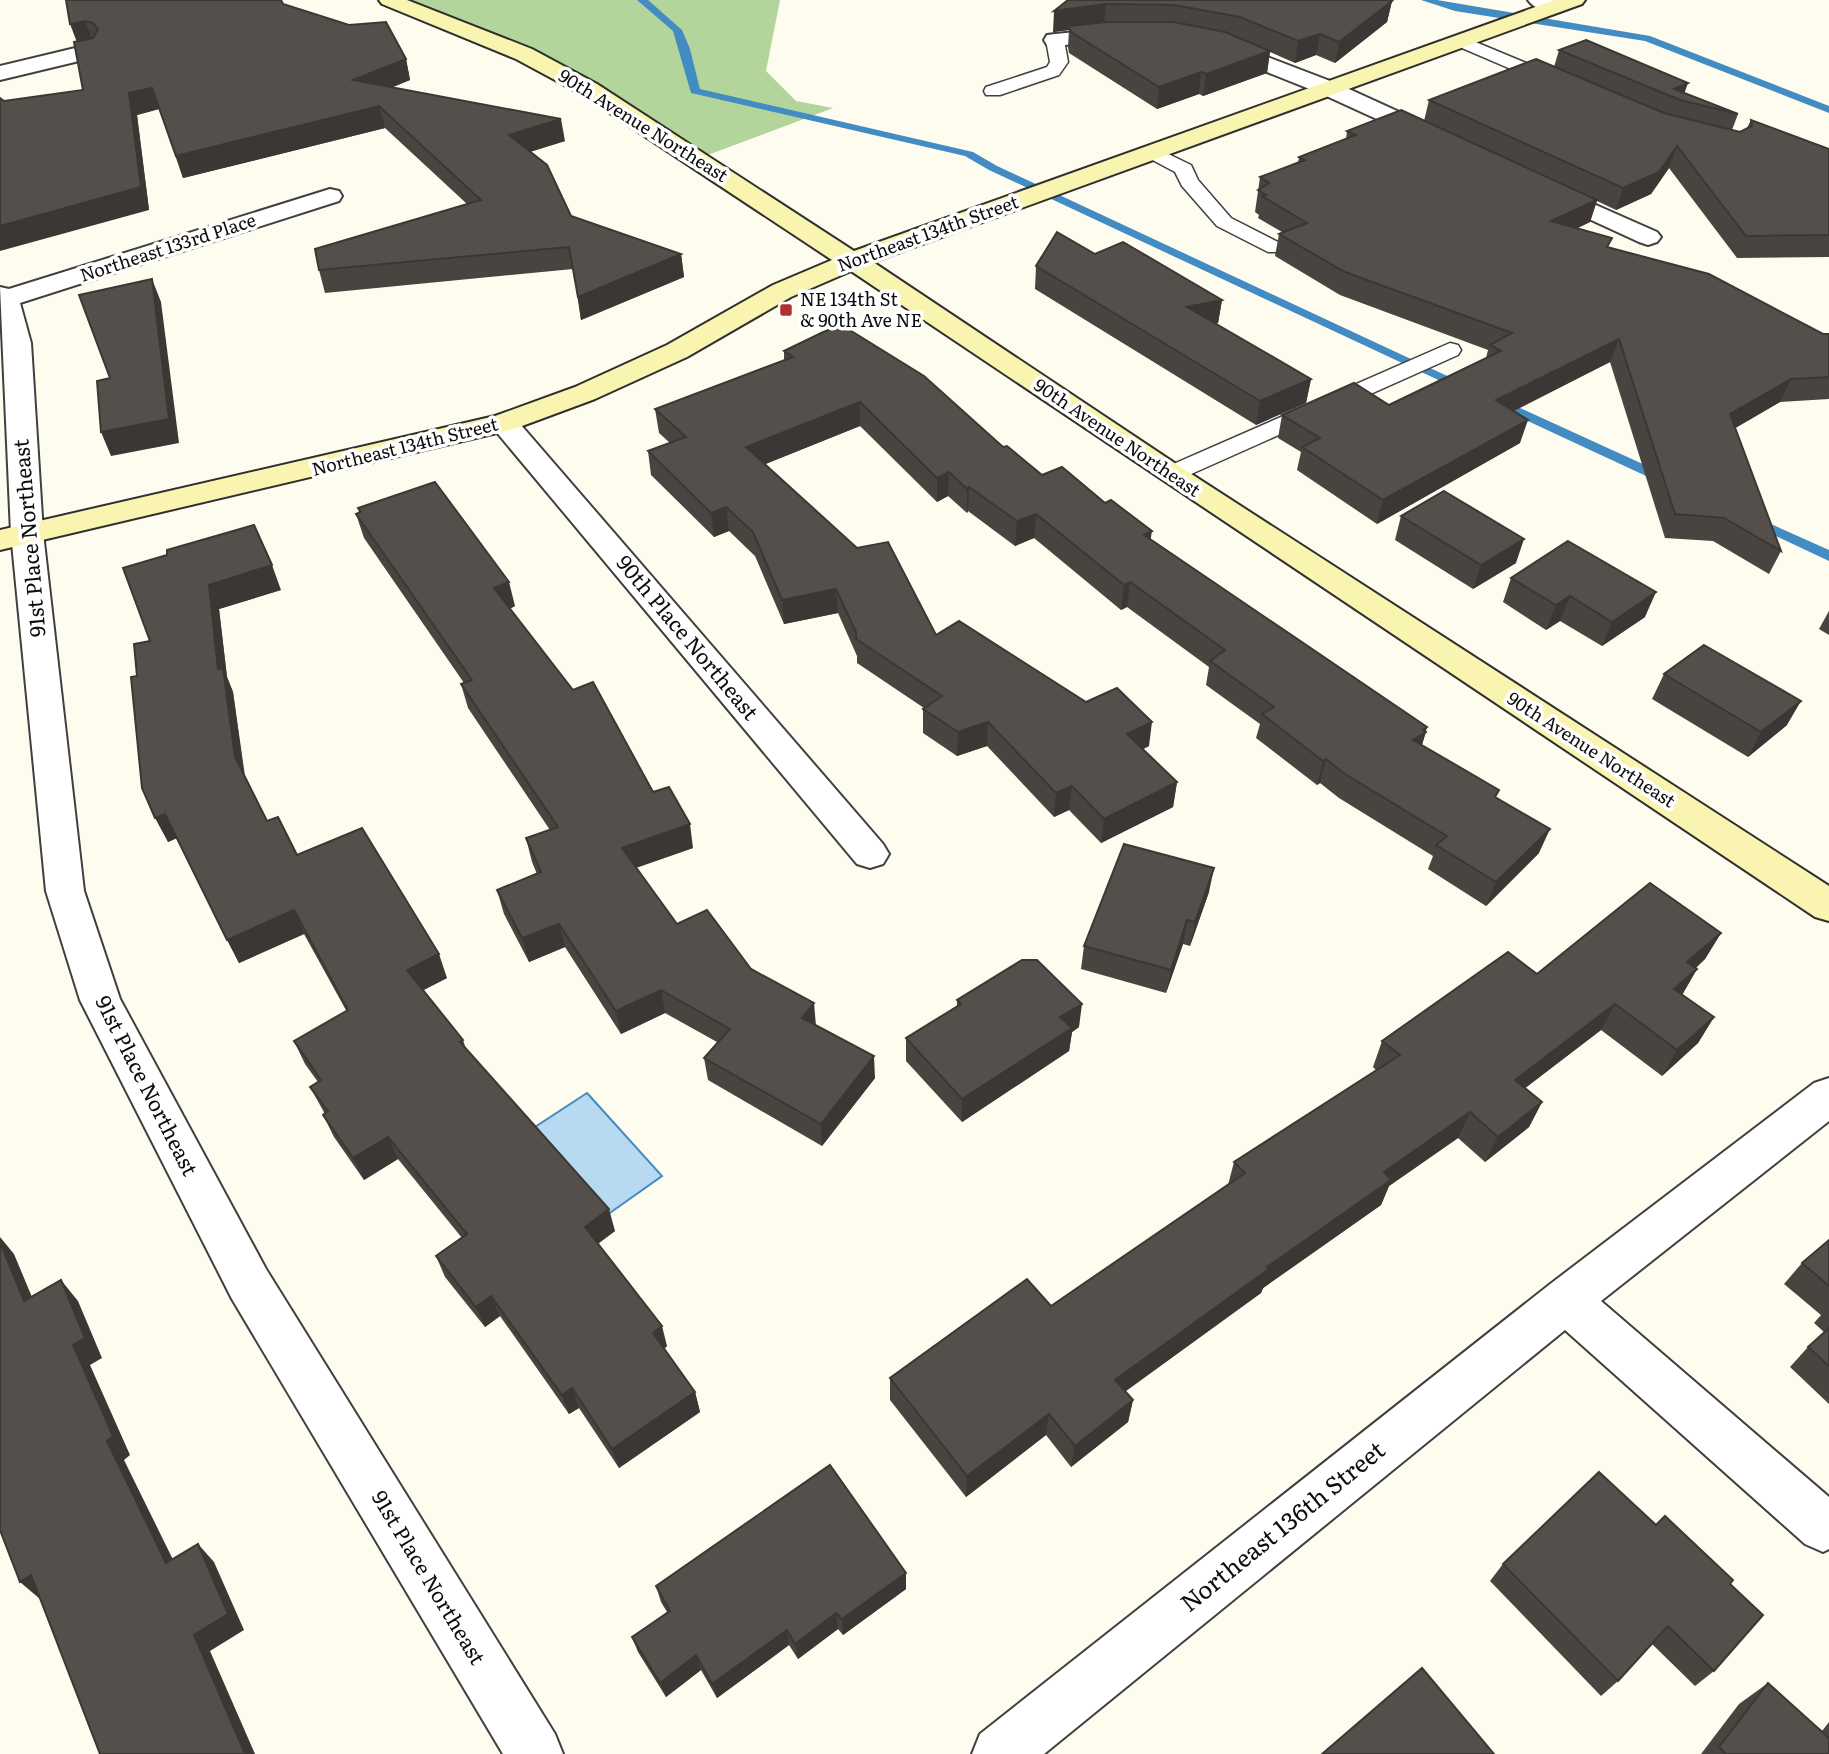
<svg xmlns="http://www.w3.org/2000/svg" width="1829" height="1754" font-family="Literata,serif">
	<style>
		.forest { fill: #b3d59b }
		.water { fill: #b7d9f2; stroke: #438bc3; stroke-width: 2 }
		.lines { fill: none; stroke-linecap: round; stroke-linejoin: round }
		.stream { fill: #438bc3; fill-rule: evenodd }
		.lane-casing { stroke: #404040; stroke-width: 3 }
		.street-casing { stroke: #404040; stroke-width: 4 }
		.secondary-casing { stroke: #2f2f2f; stroke-width: 4 }
		.lane { fill: #fff; fill-rule: evenodd }
		.street { fill: #fff; fill-rule: evenodd }
		.secondary { fill: #f9f4af; fill-rule: evenodd }
		.wall { fill: #494440 }
		.shaded-wall { fill: #3c3734 }
		.building { fill: #554f4b; stroke: #3c3734; stroke-width: 2 }
		.poi-dot { fill: #b32f31; stroke: #fff; stroke-width: 2.5 }
		.labels { text-anchor: middle; stroke-width: 7; stroke-linejoin: round; paint-order: stroke }
		.far-street-label { font-size: 18px; fill: #0d0d0d; stroke: #fff }
		.far-poi-label { font-size: 18px; fill: #0d0d0d; stroke: #fff; text-anchor: start }
		.street-label { font-size: 21px; fill: #0d0d0d; stroke: #fff }
		.near-street-label { font-size: 24px; fill: #0d0d0d; stroke: #fff }
	</style>
	<rect width="100%" height="100%" fill="#fefbef"/>
	<polygon class="forest" points="389,0 780,0 766,71 796,101 833,108 697,159 589,89"/>
	<polygon class="water" points="587,1093 662,1176 607,1215 532,1129"/>
	<g class="lines">
		<g class="stream">
			<polygon points="637,0 648,0 682,30 690,49 700,89 973,152 997,166 1473,388 1472,391 1462,391 989,170 965,156 691,93 673,31"/>
			<polygon points="1421,0 1437,0 1650,36 1829,106 1829,113 1645,41 1455,11"/>
			<polygon points="1496,397 1669,476 1671,479 1664,483 1659,482 1491,404 1491,398"/>
			<polygon points="1753,516 1829,550 1829,561 1748,523 1746,520"/>
		</g>
		<defs>
			<g id="lane">
				<polygon points="1055,35 1064,40 1068,62 1059,75 1000,95 986,95 984,91 986,87 1047,67 1050,62 1046,40"/>
				<polygon points="1461,36 1565,79 1568,83 1559,88 1553,87 1455,45 1452,41"/>
				<polygon points="1154,147 1191,165 1198,180 1231,218 1282,244 1286,248 1282,252 1268,252 1217,226 1182,186 1175,172 1147,157 1144,153 1147,149"/>
				<polygon points="1450,343 1458,345 1461,350 1458,355 1180,479 1171,481 1162,479 1159,474 1162,469"/>
			</g>
			<g id="street">
				<path d="M1528,0H1556L1565,7L1562,11C1551,14 1535,10 1528,0Z"/>
				<polygon points="1119,28 1127,29 1130,34 1127,39 1055,46 1047,45 1044,40 1047,35 1055,34"/>
				<polygon points="1220,39 1338,84 1443,132 1447,137 1443,142 1427,142 1322,94 1212,50 1209,45 1212,40"/>
				<polygon points="92,44 100,46 103,51 100,56 0,80 0,66"/>
				<polygon points="1546,183 1657,232 1661,237 1657,242 1648,245 1639,242 1537,195 1534,190 1537,185"/>
				<polygon points="330,189 339,191 342,196 339,201 20,303 31,343 43,533 84,891 120,999 266,1269 555,1734 563,1754 503,1754 232,1299 80,1000 46,891 11,533 0,287 9,289"/>
				<polygon points="504,414 514,417 883,844 889,854 883,864 870,868 857,864 494,429 489,423 494,417"/>
				<polygon points="1829,1078 1829,1121 1601,1301 1829,1497 1829,1549 1823,1552 1805,1544 1565,1330 1044,1754 972,1754 980,1734 1549,1285 1814,1083"/>
			</g>
			<polygon id="secondary" points="379,0 407,0 532,49 597,84 854,251 1555,0 1585,0 1582,4 873,262 1182,468 1829,886 1829,921 1815,917 851,271 791,297 687,357 595,399 514,429 0,550 0,530 495,416 575,387 667,345 773,285 832,260 581,94 516,59 382,4"/>
		</defs>
		<use href="#lane" class="lane-casing"/>
		<use href="#street" class="street-casing"/>
		<use href="#secondary" class="secondary-casing"/>
		<use href="#lane" class="lane"/>
		<use href="#street" class="street"/>
		<use href="#secondary" class="secondary"/>
	</g>
	<g class="wall">
		<polygon points="66,0 283,4 406,59 410,80 393,87 565,141 530,152 571,216 681,254 684,277 581,320 573,269 325,293 319,270 467,204 385,128 183,178 159,109 137,115 149,210 4,101 83,90 77,41"/>
		<polygon points="1068,0 1392,1 1387,22 1335,63 1316,55 1295,63 1270,52 1267,73 1203,96 1199,94 1157,109 1069,53 1068,47 1069,30 1053,32"/>
		<polygon points="1559,50 1684,93 1738,114 1732,130 1740,132 1747,128 1751,120 1829,149 1829,257 1737,258 1669,168 1651,194 1616,210 1597,201 1590,222 1578,228 1609,247 1823,334 1829,334 1829,399 1780,402 1735,428 1781,551 1769,574 1713,541 1665,538 1610,362 1514,411 1520,443 1377,524 1297,470 1301,452 1278,438 1282,415 1389,405 1486,358 1488,350 1340,295 1275,256 1279,234 1282,232 1258,218 1259,215 1255,212 1260,177 1298,163 1299,157 1346,139 1347,131 1424,121 1429,100 1554,67"/>
		<polygon points="1095,254 1222,300 1218,323 1215,324 1311,379 1306,403 1256,425 1035,289 1036,266"/>
		<polygon points="784,351 1003,447 1042,475 1105,503 1151,539 1427,727 1422,745 1496,797 1539,853 1486,906 1428,869 1433,856 1339,798 1320,783 1317,785 1256,738 1260,724 1206,685 1209,667 1127,607 1121,610 1034,538 1015,546 968,511 967,513 948,496 937,502 860,426 765,464 936,635 1149,746 1143,749 1177,782 1173,807 1101,843 1069,810 1054,817 987,746 957,756 923,733 923,709 924,708 857,663 857,656 838,613 784,624 755,556 729,531 714,537 651,475 648,451 670,443 659,433 655,409 784,360"/>
		<polygon points="358,508 515,606 510,609 653,792 693,848 636,868 677,924 751,969 816,1025 875,1078 822,1146 708,1080 704,1058 717,1042 665,1013 621,1034 565,947 529,962 504,914 497,890 537,874 532,862 526,838 550,830 468,708 461,684 464,683 364,538 356,514 359,513"/>
		<polygon points="1401,516 1516,563 1473,589 1395,540"/>
		<polygon points="123,568 281,590 219,609 227,677 233,692 245,776 267,821 297,855 447,978 423,990 463,1040 466,1049 615,1231 598,1244 667,1346 664,1349 695,1392 700,1412 619,1468 579,1408 569,1414 500,1316 485,1327 445,1277 436,1256 462,1238 398,1159 364,1180 334,1137 323,1115 325,1114 310,1087 318,1082 305,1064 294,1041 347,1012 304,934 239,963 177,838 168,842 137,676 150,641"/>
		<polygon points="1511,578 1645,617 1602,646 1560,621 1546,630 1503,602"/>
		<polygon points="1829,611 1829,635 1819,629"/>
		<polygon points="1664,674 1787,725 1748,757 1652,699"/>
		<polygon points="1209,892 1190,946 1183,944 1166,993 1081,969 1084,946"/>
		<polygon points="1721,933 1705,959 1696,968 1697,969 1682,995 1714,1017 1698,1043 1662,1076 1601,1030 1525,1088 1542,1102 1529,1127 1485,1162 1458,1138 1389,1186 1381,1205 1263,1288 1261,1293 1125,1391 1133,1400 1128,1422 1071,1467 1046,1435 966,1497 890,1400 890,1378 1051,1306 1228,1185 1234,1162 1376,1070 1373,1067 1382,1041 1537,974"/>
		<polygon points="957,1000 1079,1027 1072,1032 1069,1051 962,1122 906,1061 906,1038 957,1007"/>
		<polygon points="1829,1240 1829,1404 1790,1367 1808,1347 1824,1332 1814,1323 1821,1315 1784,1284 1802,1263"/>
		<polygon points="1656,1525 1730,1584 1714,1671 1695,1686 1652,1644 1618,1681 1601,1696 1490,1581 1503,1564"/>
		<polygon points="656,1586 906,1589 843,1635 838,1629 798,1659 789,1645 717,1698 701,1670 666,1697 638,1652 632,1637 667,1612 661,1602"/>
		<polygon points="1768,1683 1822,1731 1829,1722 1829,1754 1701,1754 1739,1704"/>
	</g>
	<g class="shaded-wall">
		<polygon points="1392,1 1387,22 1335,63 1339,42"/>
		<polygon points="1106,4 1104,25 1069,26 1069,30 1053,32 1054,11"/>
		<polygon points="85,21 93,41 78,45 70,24"/>
		<polygon points="1320,34 1316,55 1295,63 1298,41"/>
		<polygon points="1270,51 1267,73 1203,96 1206,74"/>
		<polygon points="406,59 410,80 358,101 353,80"/>
		<polygon points="1201,72 1199,94 1157,109 1159,87"/>
		<polygon points="1688,83 1682,100 1674,89"/>
		<polygon points="152,88 159,109 137,115 149,210 0,251 0,226 129,93"/>
		<polygon points="379,106 385,128 183,178 176,156"/>
		<polygon points="561,119 565,141 513,157 509,135"/>
		<polygon points="1677,146 1669,168 1651,194 1616,210 1623,188"/>
		<polygon points="1597,200 1590,222 1545,243 1551,221"/>
		<polygon points="681,254 684,277 581,320 578,297"/>
		<polygon points="152,279 161,302 179,443 111,456 101,432"/>
		<polygon points="1222,300 1218,323 1184,331 1187,307"/>
		<polygon points="1619,339 1610,362 1489,423 1496,400"/>
		<polygon points="1311,379 1306,403 1256,425 1260,401"/>
		<polygon points="1791,379 1780,402 1720,437 1730,414"/>
		<polygon points="860,402 860,426 748,471 746,447"/>
		<polygon points="1528,420 1520,443 1377,524 1383,500"/>
		<polygon points="949,472 948,496 937,502 937,478"/>
		<polygon points="969,487 968,511 967,513 967,489"/>
		<polygon points="726,507 729,531 714,537 711,513"/>
		<polygon points="1036,514 1034,538 1015,546 1017,521"/>
		<polygon points="1152,531 1148,555 1144,535"/>
		<polygon points="1524,539 1516,563 1473,589 1481,565"/>
		<polygon points="272,565 281,590 219,609 227,677 233,692 245,781 235,757 218,669 209,585"/>
		<polygon points="509,582 515,606 500,612 494,588"/>
		<polygon points="1130,582 1127,607 1121,610 1124,585"/>
		<polygon points="836,589 838,613 784,624 782,600"/>
		<polygon points="1656,592 1645,617 1602,646 1612,622"/>
		<polygon points="1570,596 1560,621 1546,630 1556,605"/>
		<polygon points="1801,701 1787,725 1748,757 1761,732"/>
		<polygon points="988,722 987,746 957,756 958,732"/>
		<polygon points="1152,722 1149,746 1124,759 1127,734"/>
		<polygon points="1427,727 1425,733 1426,732 1418,757 1413,740 1423,730"/>
		<polygon points="1326,759 1320,783 1317,785 1323,761"/>
		<polygon points="1177,782 1173,807 1101,843 1104,819"/>
		<polygon points="1072,786 1069,810 1054,817 1056,793"/>
		<polygon points="165,814 177,838 168,842 155,818"/>
		<polygon points="690,824 693,848 626,871 622,848"/>
		<polygon points="1550,829 1539,853 1486,906 1496,882"/>
		<polygon points="1214,868 1209,892 1190,946 1195,922"/>
		<polygon points="294,910 304,934 239,963 227,940"/>
		<polygon points="1187,920 1183,944 1166,993 1171,970"/>
		<polygon points="559,924 565,947 529,962 522,938"/>
		<polygon points="1721,933 1705,959 1672,988 1687,962"/>
		<polygon points="439,954 447,978 416,994 407,970"/>
		<polygon points="1697,969 1682,995 1674,989"/>
		<polygon points="661,990 665,1013 621,1034 616,1011"/>
		<polygon points="814,1003 816,1026 802,1018"/>
		<polygon points="1082,1004 1079,1027 1072,1032 1069,1051 962,1122 962,1099 1060,1017"/>
		<polygon points="1615,1004 1601,1030 1503,1105 1515,1080"/>
		<polygon points="1714,1017 1698,1043 1662,1076 1677,1050"/>
		<polygon points="874,1056 875,1078 822,1146 821,1124"/>
		<polygon points="1542,1102 1529,1127 1485,1162 1498,1137"/>
		<polygon points="1470,1112 1458,1138 1389,1186 1381,1205 1263,1288 1261,1293 1111,1402 1115,1380 1384,1172"/>
		<polygon points="388,1137 398,1159 364,1180 353,1158"/>
		<polygon points="609,1209 615,1231 591,1248 585,1227"/>
		<polygon points="0,1237 14,1254 42,1321 24,1301 0,1242"/>
		<polygon points="61,1280 78,1301 102,1358 90,1365 130,1455 124,1460 183,1580 166,1563 107,1441 73,1345"/>
		<polygon points="491,1296 500,1316 485,1327 476,1307"/>
		<polygon points="662,1326 667,1346 659,1353 653,1333"/>
		<polygon points="572,1388 579,1408 569,1414 562,1395"/>
		<polygon points="695,1392 700,1412 619,1468 612,1449"/>
		<polygon points="1133,1400 1128,1422 1071,1467 1075,1446"/>
		<polygon points="1049,1414 1046,1435 966,1497 967,1476"/>
		<polygon points="198,1544 214,1562 244,1630 210,1651 255,1754 245,1754 194,1635"/>
		<polygon points="906,1573 906,1589 843,1635 842,1619"/>
		<polygon points="31,1575 40,1599 20,1582"/>
		<polygon points="836,1613 838,1629 798,1659 795,1644"/>
		<polygon points="787,1630 789,1645 717,1698 712,1684"/>
		<polygon points="696,1655 701,1670 666,1697 660,1683"/>
	</g>
	<g class="building">
		<polygon points="66,0 281,0 283,4 349,25 386,22 406,59 353,80 561,119 509,135 547,165 571,216 681,254 578,297 569,247 319,270 315,249 481,200 379,106 176,156 152,88 129,93 141,187 0,226 0,98 4,101 83,90 74,42 93,38 98,29 93,23 85,21 70,24"/>
		<polygon points="1068,0 1387,0 1392,1 1339,42 1320,34 1298,41 1240,17 1174,5 1106,4 1054,11"/>
		<polygon points="1106,22 1174,22 1225,32 1270,51 1206,74 1201,72 1159,87 1071,32 1069,26"/>
		<polygon points="1586,40 1688,83 1674,89 1738,114 1680,100 1559,50"/>
		<polygon points="1536,59 1664,113 1740,132 1752,126 1751,120 1829,149 1829,235 1746,236 1677,146 1659,172 1623,188 1429,100"/>
		<polygon points="1401,110 1597,200 1551,221 1612,238 1607,247 1709,274 1823,334 1829,334 1829,377 1791,379 1730,414 1781,551 1724,518 1675,514 1619,339 1496,400 1528,420 1383,500 1302,447 1320,438 1282,415 1354,383 1389,405 1501,351 1490,345 1512,333 1345,272 1279,234 1307,223 1262,196 1266,195 1258,190 1269,183 1260,177 1305,160 1299,157 1356,135 1347,131"/>
		<polygon points="1057,232 1095,254 1123,242 1222,300 1187,307 1311,379 1260,401 1036,266"/>
		<polygon points="152,279 169,419 101,432 97,381 110,378 79,295"/>
		<polygon points="840,324 924,376 1003,447 1007,446 1042,475 1062,467 1105,503 1111,500 1152,531 1144,535 1427,727 1423,730 1426,732 1413,740 1499,790 1495,797 1550,829 1496,882 1436,845 1447,836 1345,774 1326,759 1323,761 1262,714 1274,707 1210,661 1225,650 1130,582 1124,585 1036,514 1017,521 969,487 967,489 949,472 937,478 860,402 746,447 857,548 888,542 936,635 959,621 1086,702 1117,688 1152,722 1127,734 1177,782 1104,819 1072,786 1056,793 988,722 958,732 923,709 942,696 856,639 856,632 836,589 782,600 753,532 726,507 711,513 648,451 686,437 655,409 793,357 784,351"/>
		<polygon points="435,482 509,582 494,588 573,690 593,682 653,792 669,787 690,824 622,848 677,924 707,910 751,969 814,1003 802,1018 874,1056 821,1124 704,1058 730,1029 661,990 616,1011 559,924 522,938 497,890 541,872 526,838 558,827 461,684 472,680 356,514 361,512 358,508"/>
		<polygon points="1444,491 1524,539 1481,565 1401,516"/>
		<polygon points="254,525 272,565 209,585 218,669 223,668 235,757 267,821 278,817 297,855 362,828 439,954 407,970 463,1040 460,1042 609,1209 585,1227 662,1326 653,1333 695,1392 612,1449 572,1388 562,1395 491,1296 476,1307 436,1256 467,1234 388,1137 353,1158 323,1115 328,1111 310,1087 321,1080 294,1041 348,1010 294,910 227,940 165,814 155,818 142,788 131,677 137,676 134,644 150,641 123,568 167,555 167,550"/>
		<polygon points="1568,541 1656,592 1612,622 1570,596 1556,605 1511,578"/>
		<polygon points="1704,645 1801,701 1761,732 1664,674"/>
		<polygon points="1124,844 1214,868 1195,922 1187,920 1171,970 1084,946"/>
		<polygon points="1650,883 1721,933 1687,962 1697,969 1674,989 1714,1017 1677,1050 1615,1004 1515,1080 1542,1102 1498,1137 1470,1112 1384,1172 1391,1180 1267,1267 1269,1269 1115,1380 1133,1400 1075,1446 1049,1414 967,1476 890,1378 1027,1279 1051,1306 1245,1173 1234,1162 1400,1055 1382,1041 1508,952 1537,974"/>
		<polygon points="1022,960 1037,960 1082,1004 1060,1017 1072,1028 962,1099 906,1038 961,1004 957,1000"/>
		<polygon points="1829,1240 1829,1286 1802,1263"/>
		<polygon points="0,1242 24,1301 61,1280 85,1338 73,1345 113,1436 107,1441 166,1563 198,1544 228,1614 194,1635 245,1754 100,1754 31,1575 20,1582 0,1530"/>
		<polygon points="1829,1328 1829,1366 1808,1347"/>
		<polygon points="830,1465 906,1573 842,1619 836,1613 795,1644 787,1630 712,1684 696,1655 660,1683 632,1637 670,1611 656,1586"/>
		<polygon points="1599,1472 1656,1525 1665,1516 1733,1580 1730,1584 1763,1615 1714,1671 1668,1626 1618,1681 1503,1564"/>
		<polygon points="1422,1668 1494,1754 1322,1754"/>
		<polygon points="1768,1683 1829,1738 1829,1754 1726,1754 1719,1747"/>
	</g>
	<rect class="poi-dot" x="779" y="303" width="14" height="14" rx="3.5"/>
	<g class="labels">
		<g class="far-street-label">
			<text transform="translate(643 126) rotate(32)" y="6">90th Avenue Northeast</text>
			<text transform="translate(928 234) rotate(-20)" y="6">Northeast 134th Street</text>
			<text transform="translate(168 248) rotate(-18)" y="6">Northeast 133rd Place</text>
			<text transform="translate(1117 438) rotate(34)" y="6">90th Avenue Northeast</text>
			<text transform="translate(405 447) rotate(-14)" y="6">Northeast 134th Street</text>
			<text transform="translate(1591 750) rotate(33)" y="6">90th Avenue Northeast</text>
		</g>
		<g class="far-poi-label">
			<text x="800" y="306">NE 134th St<tspan x="800" dy="21">&amp; 90th Ave NE</tspan></text>
		</g>
		<g class="street-label">
			<text transform="translate(30 538) rotate(-95)" y="7">91st Place Northeast</text>
			<text transform="translate(687 638) rotate(50)" y="7">90th Place Northeast</text>
			<text transform="translate(146 1086) rotate(63)" y="7">91st Place Northeast</text>
			<text transform="translate(428 1578) rotate(59)" y="7">91st Place Northeast</text>
		</g>
		<g class="near-street-label">
			<text transform="translate(1283 1527) rotate(-39)" y="8">Northeast 136th Street</text>
		</g>
	</g>
</svg>
